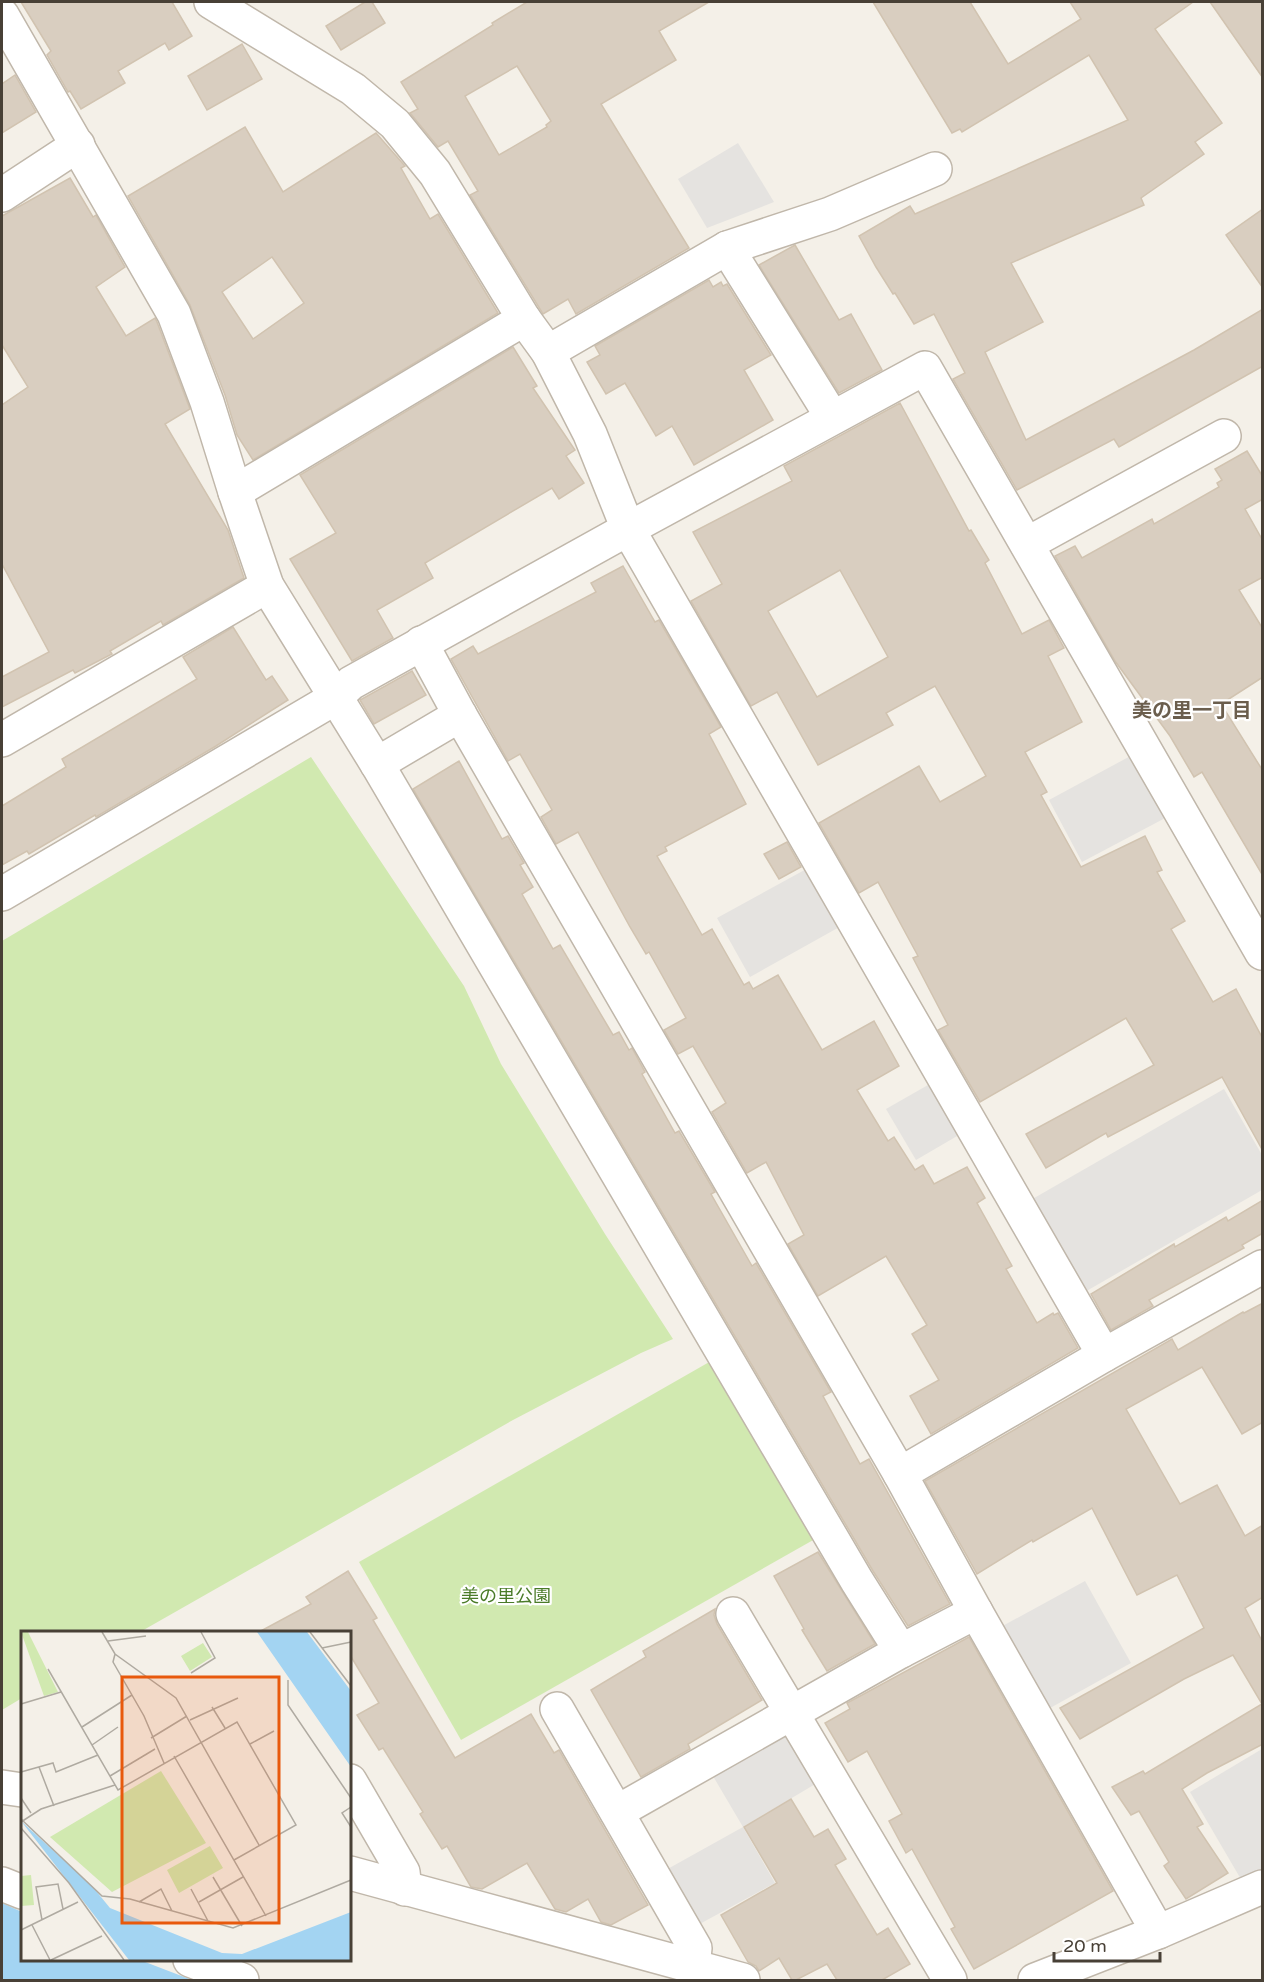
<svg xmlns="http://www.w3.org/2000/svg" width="1264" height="1982" font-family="'Varela Round','Noto Sans JP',sans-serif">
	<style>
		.green { fill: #d1e9b0 }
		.parking { fill: #e5e3e0 }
		.water { fill: #a3d4f2 }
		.building { fill: #d9cec0; stroke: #d1c3b0; stroke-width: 1.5; fill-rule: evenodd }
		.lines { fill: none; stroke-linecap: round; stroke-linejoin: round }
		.minor-casing { stroke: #c0b7aa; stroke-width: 36 }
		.minor { stroke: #fff; stroke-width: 33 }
		.labels { text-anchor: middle; stroke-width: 4.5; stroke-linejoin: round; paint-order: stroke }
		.park-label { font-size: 18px; fill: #4a7b28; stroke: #fff }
		.neighbourhood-label { font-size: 20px; font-weight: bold; fill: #6b5e4d; stroke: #fff }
		.inset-road { fill: none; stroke: #afaaa1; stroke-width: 1.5 }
		.view { fill: #e8590c; fill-opacity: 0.15; stroke: #e8590c; stroke-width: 3 }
		.inset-edge { fill: none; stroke: #484036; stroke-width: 3 }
	</style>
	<rect width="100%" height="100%" fill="#f4f0e8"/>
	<g class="green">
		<polygon points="311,757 464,986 501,1064 605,1234 673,1339 641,1353 513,1420 140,1632 22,1632 22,1698 2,1710 2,941"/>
		<polygon points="711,1361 815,1539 461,1740 359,1562"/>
	</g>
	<g class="parking">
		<polygon points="738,143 774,202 707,228 678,179"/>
		<polygon points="1136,753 1169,816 1082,862 1049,800"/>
		<polygon points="810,867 843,925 750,977 717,918"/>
		<polygon points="935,1081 964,1132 916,1160 886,1109"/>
		<polygon points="1224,1089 1262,1155 1262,1190 1083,1293 1029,1201"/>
		<polygon points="1085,1581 1131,1663 1043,1712 997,1629"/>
		<polygon points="774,1733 790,1738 817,1783 743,1827 775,1883 696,1926 664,1871 743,1827 710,1771"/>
		<polygon points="1262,1749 1262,1873 1242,1881 1190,1792"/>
	</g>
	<polygon class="water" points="2,1903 22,1912 22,1960 140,1960 192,1980 2,1980"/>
	<g class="building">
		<polygon points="21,2 172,2 192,36 169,50 165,43 118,71 125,83 81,109 70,91 68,92 47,55 51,51"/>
		<polygon points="365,2 372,2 385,23 341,50 326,26"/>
		<path d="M527,2H709L659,31L676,60L601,104L689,248L576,314L568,299L543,314L470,195L478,191L448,141L438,147L410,113L418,109L401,82L493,25L492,23ZM517,66L551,121L546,125L547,127L499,155L465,96Z"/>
		<polygon points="873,2 970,2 1008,64 1081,19 1070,2 1193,2 1155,29 1222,123 1195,142 1204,154 1141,198 1144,205 1011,263 1043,322 985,352 1026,440 1194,350 1263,309 1263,366 1119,447 1114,439 1017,490 953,379 965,373 934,314 914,324 895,293 893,294 876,267 859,236 910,206 915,214 1128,120 1089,55 962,132 960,129 952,133"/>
		<polygon points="1210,2 1263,2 1263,78"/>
		<polygon points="242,44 262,79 207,110 188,76"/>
		<polygon points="15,75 36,112 2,133 2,84"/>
		<path d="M245,127L283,192L376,133L405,166L401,168L430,219L438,214L498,313L253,460L237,435L225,395L190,305L128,196ZM272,257L304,303L253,339L222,292Z"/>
		<polygon points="70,178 93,217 96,215 125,267 96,287 126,336 155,318 157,322 190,409 165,424 228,530 244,578 163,625 161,621 110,651 112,654 75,673 73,670 2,707 2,677 49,652 2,564 2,405 28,387 2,345 2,216"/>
		<polygon points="1263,209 1263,288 1226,235"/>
		<polygon points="795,245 839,320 851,314 882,370 839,393 759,265"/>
		<polygon points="709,280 713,287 721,282 723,286 727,284 771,355 744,370 773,420 694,465 672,426 656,436 625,383 606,394 587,362 600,355 595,346"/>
		<polygon points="513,347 537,386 533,388 575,450 566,456 584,483 559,499 552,488 425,563 433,578 377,610 393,638 352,661 290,559 336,533 300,475"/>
		<path d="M900,403L969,531L971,530L989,560L985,563L1022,634L1049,620L1064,648L1048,656L1082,722L1025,752L1047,792L1041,795L1081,867L1145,836L1162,870L1157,872L1185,921L1171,929L1213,1002L1236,989L1263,1039V1151L1222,1077L1108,1137L1106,1133L1046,1168L1026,1134L1154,1065L1126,1018L980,1102L938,1030L948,1025L913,958L918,956L878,882L859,893L819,823L919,766L940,802L986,776L935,686L886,713L893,725L818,765L777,692L751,706L691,601L722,584L693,532L792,481L784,466ZM840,570L888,657L817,697L768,611Z"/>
		<polygon points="1247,451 1263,477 1263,499 1245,509 1263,541 1263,577 1239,590 1263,629 1263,677 1221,704 1263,771 1263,876 1202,772 1194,777 1170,736 1115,661 1055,556 1075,546 1082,558 1152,519 1154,524 1219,487 1217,483 1222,480 1215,469"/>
		<polygon points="623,566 655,622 659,620 721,727 709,734 746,804 665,847 667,851 657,856 676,889 702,935 712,929 744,985 749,982 753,989 778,975 822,1050 874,1021 899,1066 857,1090 888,1141 894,1137 915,1170 923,1165 934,1184 967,1167 985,1198 977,1203 1012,1266 1006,1269 1037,1323 1053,1313 1054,1315 1058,1313 1078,1348 931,1434 910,1396 939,1380 912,1334 927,1325 886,1256 818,1296 788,1244 804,1235 766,1162 747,1173 712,1112 726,1103 693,1046 678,1054 664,1030 686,1018 649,952 646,954 630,927 578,832 556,844 541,817 552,810 520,754 508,761 451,659 473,646 478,654 596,592 591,583"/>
		<polygon points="233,627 266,680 272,676 288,700 216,746 96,817 95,815 29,854 27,851 2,865 2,806 66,767 62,759 197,679 183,657"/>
		<polygon points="412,671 426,695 374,724 360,700"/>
		<polygon points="459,761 502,839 508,836 524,863 520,865 533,887 522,894 553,949 560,945 613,1035 619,1032 629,1050 632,1048 645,1072 642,1074 675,1133 679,1131 715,1192 711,1194 752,1266 756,1263 831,1392 823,1396 860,1464 869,1459 950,1604 908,1626 873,1571 413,789"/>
		<polygon points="787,842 801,867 779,879 764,854"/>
		<polygon points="1263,1200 1263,1233 1242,1245 1244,1248 1149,1300 1153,1306 1111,1330 1091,1294 1174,1244 1175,1247 1226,1217 1228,1221"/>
		<polygon points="1263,1303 1263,1422 1242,1434 1202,1367 1126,1409 1180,1504 1217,1485 1245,1536 1263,1525 1263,1597 1245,1608 1263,1643 1263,1744 1207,1773 1182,1789 1203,1824 1197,1827 1228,1873 1186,1899 1164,1866 1169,1862 1139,1811 1131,1815 1112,1787 1143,1771 1145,1774 1262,1704 1233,1655 1184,1679 1080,1739 1060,1708 1204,1628 1177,1575 1137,1595 1092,1508 1033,1542 1032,1540 977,1574 925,1481 1172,1339 1178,1350 1243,1312 1244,1313"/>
		<polygon points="818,1552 875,1644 827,1671 802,1630 804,1629 774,1576"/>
		<polygon points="348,1571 377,1618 373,1620 455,1758 531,1714 554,1753 559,1750 648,1905 611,1925 601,1922 588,1899 566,1912 555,1909 527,1863 482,1889 471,1887 447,1846 442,1849 420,1814 423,1812 383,1748 379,1750 357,1715 379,1703 350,1655 350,1632 259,1632 311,1604 306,1597"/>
		<polygon points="715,1609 714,1615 717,1624 762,1700 688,1744 690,1749 641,1777 591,1690 646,1657 643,1651"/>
		<polygon points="969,1637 1113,1891 974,1969 951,1929 955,1927 912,1849 906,1853 889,1821 902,1814 867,1751 848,1762 825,1723 850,1709 847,1703"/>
		<polygon points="791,1799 814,1837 828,1829 846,1859 835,1865 877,1935 888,1928 910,1964 882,1980 837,1980 827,1964 796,1980 792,1980 779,1958 759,1971 756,1966 748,1962 721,1915 777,1883 744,1827"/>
	</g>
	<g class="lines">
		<defs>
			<g id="minor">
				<polyline points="211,2 353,89 395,124 435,173 524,319 548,352 590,434 628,529 1104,1355"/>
				<polyline points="2,15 174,314 207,402 235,492 267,586 377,764 857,1581 901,1651"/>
				<polyline points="2,195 78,145"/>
				<polyline points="727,248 832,417"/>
				<polyline points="548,352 727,248 830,214 935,169"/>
				<polyline points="235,492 524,319"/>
				<polyline points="1027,544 1224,436"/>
				<polyline points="421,643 460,715 900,1474 976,1612 1158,1932"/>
				<polyline points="2,740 267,586"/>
				<polyline points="377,764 460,715"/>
				<polyline points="2,894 335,698 351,683 628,529 925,368 1262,953"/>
				<polyline points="900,1474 1104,1355 1262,1267"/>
				<polyline points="733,1614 950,1980"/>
				<polyline points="557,1709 695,1948 693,1966"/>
				<polyline points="350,1781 403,1872 405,1889"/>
				<polyline points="2,1787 22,1790"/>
				<polyline points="617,1812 901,1651 976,1612"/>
				<polyline points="350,1873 743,1980"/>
				<polyline points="2,1884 22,1892"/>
				<polyline points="190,1960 242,1980"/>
				<polyline points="1035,1980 1158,1932 1262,1887"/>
			</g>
		</defs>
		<use href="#minor" class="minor-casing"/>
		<use href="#minor" class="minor"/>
	</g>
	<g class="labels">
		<g class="park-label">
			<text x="506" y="1602">美の里公園</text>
		</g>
		<g class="neighbourhood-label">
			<text x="1192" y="717">美の里一丁目</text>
		</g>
	</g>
	<g transform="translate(21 1631)">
		<rect width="330" height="330" fill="#f4f0e8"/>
		<path d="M0,1H7L37,61L23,65ZM182,12L191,26L169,40L160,25ZM140,140L185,212L91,261L29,206ZM189,215L202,237L158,262L146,239ZM10,244L13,274L0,275V245Z" fill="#d1e9b0"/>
		<path d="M236,1H286L330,60V136ZM0,190L71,255L89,277L201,322L221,323L330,281V329H108Z" fill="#a3d4f2"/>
		<path class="inset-road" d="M81,1L94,23L155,67L238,214M289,1L330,55M87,10L125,5M301,17L330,11M94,23L92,31L123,85L143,132M27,38L97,159L216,91L275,194L213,229M170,42L194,27L180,1M267,49V74L330,167M0,73L40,61M191,76L204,97M169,89L217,67M61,96L111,64M130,107L166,85M229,113L253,100M71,114L97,96M153,125L245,285M18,136L33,175M0,141L32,132L35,141L77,124M89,145L134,118M0,167L10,182M330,176L321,182L330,196M0,188L81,265L109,268L212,297L330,249M0,191L20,178L94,154M0,197L48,252L103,329M192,246L221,295M170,258L187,290M118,271L140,258L151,280M178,271L222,246M21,289L15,256L37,253L42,278M11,294L29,329M0,299L57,271M30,329L81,305"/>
		<path class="view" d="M101,46H258V292H101Z"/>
		<rect width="330" height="330" class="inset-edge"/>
	</g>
	<rect width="1264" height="1982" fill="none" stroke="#484036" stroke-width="6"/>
	<path d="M1054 1952v9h106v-9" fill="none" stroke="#484036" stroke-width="3"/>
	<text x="1063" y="1952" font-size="18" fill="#484036" stroke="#ffffff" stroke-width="4.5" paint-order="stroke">20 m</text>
</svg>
